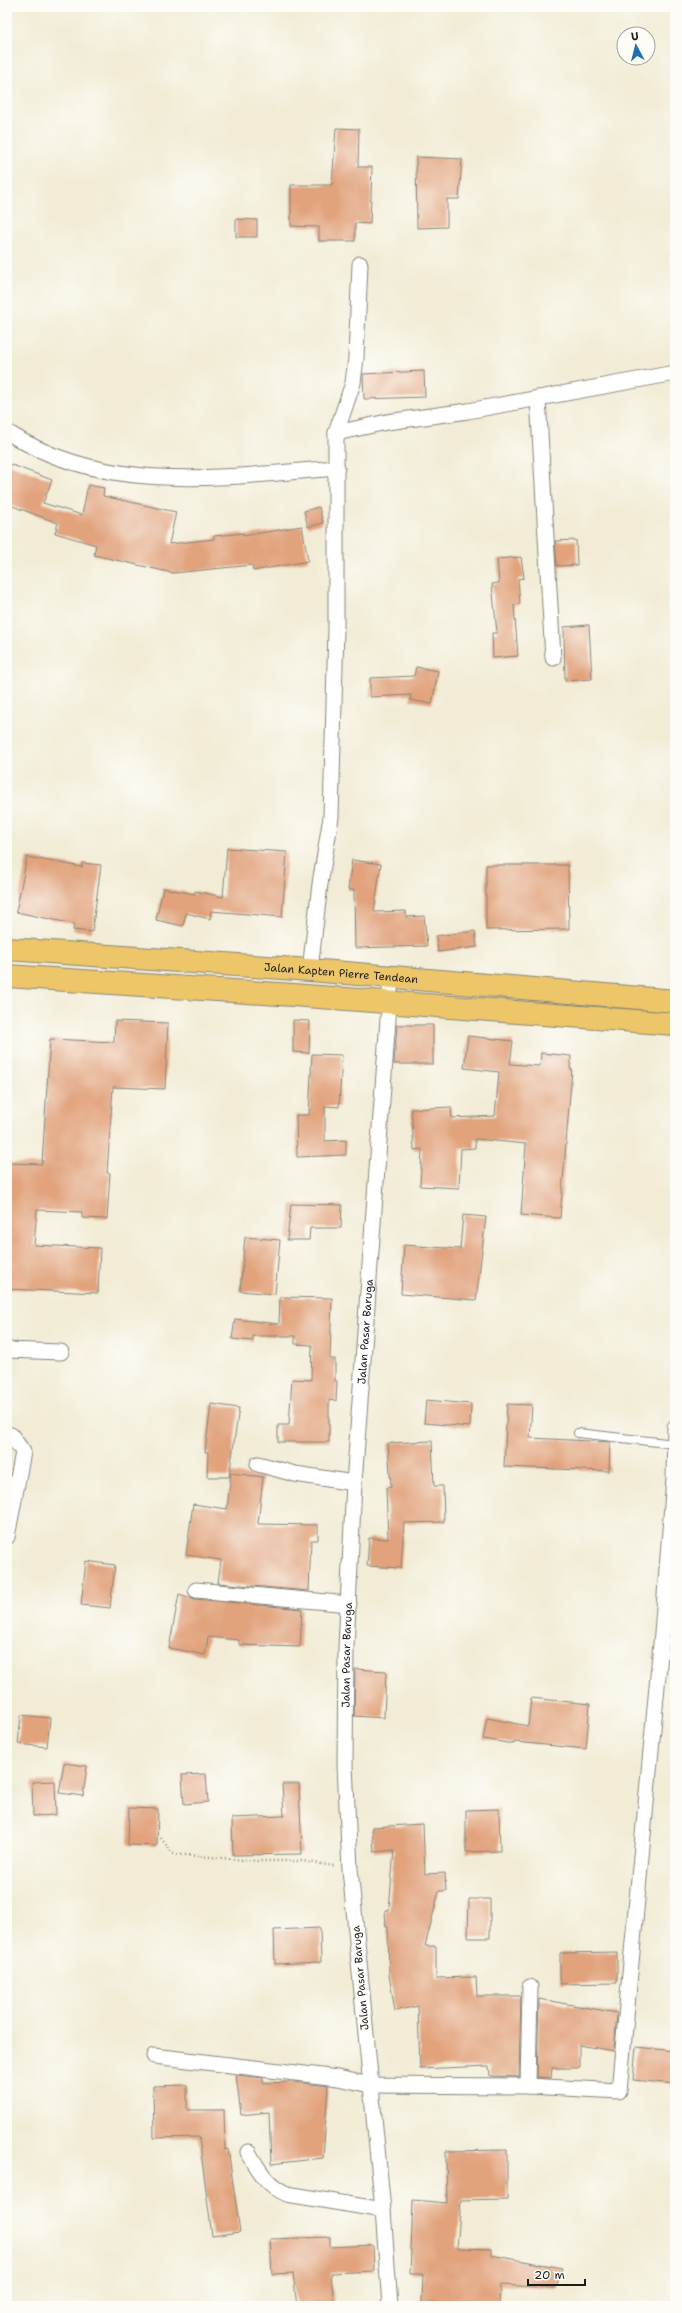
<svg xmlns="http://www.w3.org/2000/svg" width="682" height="2313" font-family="'Shantell Sans',sans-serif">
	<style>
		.building { fill: #e1a27c }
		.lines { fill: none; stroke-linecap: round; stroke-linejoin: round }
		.service-casing { stroke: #878479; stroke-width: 10 }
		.minor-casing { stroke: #878479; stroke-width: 17 }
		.trunk-casing { stroke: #878479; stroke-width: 24 }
		.path { stroke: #878479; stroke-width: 2.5; stroke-dasharray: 1 3; stroke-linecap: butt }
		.service { stroke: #fff; stroke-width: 8 }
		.minor { stroke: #fff; stroke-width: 15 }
		.trunk { stroke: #ecc669; stroke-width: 22 }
		.labels { text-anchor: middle; stroke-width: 3; stroke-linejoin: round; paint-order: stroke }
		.street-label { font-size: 11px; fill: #1c1c1c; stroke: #fdfcf7 }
	</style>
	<rect width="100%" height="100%" fill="#fdfcf7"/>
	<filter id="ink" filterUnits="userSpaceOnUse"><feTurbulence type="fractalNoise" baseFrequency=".025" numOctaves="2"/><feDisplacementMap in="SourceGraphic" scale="8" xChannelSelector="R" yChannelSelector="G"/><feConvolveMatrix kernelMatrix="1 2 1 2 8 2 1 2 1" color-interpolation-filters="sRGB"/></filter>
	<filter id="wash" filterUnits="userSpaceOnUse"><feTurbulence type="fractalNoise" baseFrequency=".012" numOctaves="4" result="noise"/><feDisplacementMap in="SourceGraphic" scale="16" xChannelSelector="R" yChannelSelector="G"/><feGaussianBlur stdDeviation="0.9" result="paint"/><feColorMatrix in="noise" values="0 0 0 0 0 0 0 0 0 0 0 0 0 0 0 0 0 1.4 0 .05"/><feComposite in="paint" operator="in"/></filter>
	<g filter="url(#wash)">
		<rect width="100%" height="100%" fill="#f2ecd6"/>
		<g id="blocks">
			<g class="building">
				<polygon points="336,128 359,129 358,167 372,167 370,224 355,223 355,241 319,241 319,227 291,226 291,185 332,185"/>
				<polygon points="416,157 462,159 459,199 447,199 447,227 417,228"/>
				<polygon points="236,219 257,220 257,237 236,237"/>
				<polygon points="424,371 425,397 364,399 363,374"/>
				<polygon points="7,463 52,480 43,503 82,515 88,485 104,488 103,496 176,512 169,544 214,539 214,536 243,533 243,536 302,526 308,561 253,571 252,565 173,573 94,555 96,545 55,533 58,523 7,504"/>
				<polygon points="319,507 323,523 308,527 304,511"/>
				<polygon points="576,540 577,565 557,566 555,541"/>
				<polygon points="521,557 524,578 518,579 520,604 514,605 518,656 493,658 492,633 497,633 492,584 499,583 497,559"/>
				<polygon points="589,625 592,679 565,681 564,627"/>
				<polygon points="416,667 438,671 432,704 410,700 411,695 370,697 370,678 414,676"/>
				<polygon points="227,848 287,852 282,917 211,911 210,919 186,913 183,926 156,920 163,888 195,894 195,891 223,897"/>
				<polygon points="27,857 82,867 82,863 101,865 92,932 73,930 74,924 16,912"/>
				<polygon points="352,860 381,864 374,912 406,911 406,917 424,916 427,946 355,948 354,890 348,890"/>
				<polygon points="486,865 568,865 569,929 486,930"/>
				<polygon points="475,931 477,947 438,952 436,936"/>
				<polygon points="293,1020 310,1021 309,1053 293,1052"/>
				<polygon points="115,1021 168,1023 165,1089 113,1087 107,1173 110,1173 107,1219 82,1218 82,1212 37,1210 34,1245 100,1248 98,1293 7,1289 7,1163 42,1164 50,1039 114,1042"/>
				<polygon points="397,1025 433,1025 433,1064 394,1064"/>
				<polygon points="468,1036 513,1041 510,1064 540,1066 541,1053 571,1056 570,1069 572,1069 560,1218 521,1215 526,1144 475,1139 475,1148 461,1149 459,1188 420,1186 422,1149 414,1150 411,1109 451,1107 452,1118 495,1116 499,1072 464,1068"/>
				<polygon points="312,1054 342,1055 339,1107 325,1106 325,1141 346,1140 346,1155 297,1157 296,1115 309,1115"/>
				<polygon points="291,1204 342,1205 341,1228 310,1228 309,1240 287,1240"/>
				<polygon points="463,1215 486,1217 476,1300 401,1294 404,1245 460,1249"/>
				<polygon points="245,1237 280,1240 275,1294 240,1291"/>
				<polygon points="280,1297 332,1298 330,1359 335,1359 335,1381 337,1381 336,1401 329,1400 329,1442 278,1442 278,1425 289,1425 292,1379 311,1380 312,1345 295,1344 295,1336 253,1336 253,1341 232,1339 235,1319 279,1324"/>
				<polygon points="426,1400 471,1404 470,1427 424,1423"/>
				<polygon points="211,1404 239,1408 229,1477 207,1477 208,1452 205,1452"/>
				<polygon points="507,1404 532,1405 530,1438 610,1442 609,1471 504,1467"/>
				<polygon points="432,1441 434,1486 443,1486 444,1522 404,1523 401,1568 367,1566 369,1538 388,1539 386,1488 391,1487 388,1443"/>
				<polygon points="231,1473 263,1477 258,1524 318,1525 318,1540 311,1540 309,1591 218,1583 221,1560 186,1555 193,1504 227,1509"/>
				<polygon points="86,1561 115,1565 110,1608 81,1605"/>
				<polygon points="179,1594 195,1599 302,1609 300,1647 239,1645 239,1640 208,1637 205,1655 169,1648"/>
				<polygon points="355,1669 386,1671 384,1718 354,1716"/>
				<polygon points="531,1698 590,1704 586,1749 515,1742 514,1744 483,1739 487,1718 528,1726"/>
				<polygon points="21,1715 50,1718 47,1747 18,1744"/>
				<polygon points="64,1763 87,1766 83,1796 59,1793"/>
				<polygon points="206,1774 208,1802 184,1804 182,1775"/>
				<polygon points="55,1781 56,1815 33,1816 32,1782"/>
				<polygon points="282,1784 299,1784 302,1854 233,1855 232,1818 284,1816"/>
				<polygon points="129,1808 158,1809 157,1846 128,1845"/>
				<polygon points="499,1809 500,1851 466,1852 466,1810"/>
				<polygon points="423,1824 425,1874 445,1873 446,1891 439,1891 425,1946 436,1946 436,1978 476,1977 477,1996 521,1996 519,2077 490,2076 489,2066 420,2069 418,2006 395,2011 389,1975 388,1927 386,1927 385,1910 389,1910 394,1850 374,1852 372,1827"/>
				<polygon points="469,1899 490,1899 490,1938 468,1938"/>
				<polygon points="320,1928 321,1962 275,1964 274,1930"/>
				<polygon points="617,1952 617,1983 560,1984 560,1953"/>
				<polygon points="539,1999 617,2013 614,2051 579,2045 579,2068 552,2068 551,2078 537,2077"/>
				<polygon points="636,2047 675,2051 675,2084 633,2080"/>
				<polygon points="236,2075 263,2078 263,2083 293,2082 328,2086 323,2158 271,2164 269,2112 241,2115"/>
				<polygon points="187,2085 187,2110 224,2110 225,2150 228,2149 240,2232 212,2236 199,2137 154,2138 153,2086"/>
				<polygon points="507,2150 507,2199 461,2200 457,2248 491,2249 491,2255 562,2268 556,2288 500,2285 499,2306 422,2303 423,2274 410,2274 413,2200 447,2203 446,2151"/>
				<polygon points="330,2237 330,2247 373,2245 374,2271 331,2273 334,2306 297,2306 293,2273 272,2274 270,2239"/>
			</g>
		</g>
	</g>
	<g filter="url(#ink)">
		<use href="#blocks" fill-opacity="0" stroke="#878479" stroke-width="1"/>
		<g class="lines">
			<defs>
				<polyline id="service" points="578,1433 675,1444"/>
				<g id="minor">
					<polyline points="538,398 553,658"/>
					<path d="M7,432C107,496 224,477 337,468"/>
					<polyline points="336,433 387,422 468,411 675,373"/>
					<polyline points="310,970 320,884 331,817 336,628 336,433 353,383 356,358 360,264"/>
					<polyline points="7,1350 61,1352"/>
					<polyline points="7,1434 11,1435 23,1452 7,1537"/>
					<polyline points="258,1464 295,1474 354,1483"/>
					<polyline points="196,1590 349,1604"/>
					<polyline points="154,2056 338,2078 370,2085 528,2086 619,2091 662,1633 674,1479 675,1427"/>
					<polyline points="528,2086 530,1987"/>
					<path d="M248,2152C259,2170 266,2185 287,2194L383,2210"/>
					<path id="s1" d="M390,2306L383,2210L350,1869L345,1765L346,1647L354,1483L391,978"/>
				</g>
				<g id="trunk">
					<path id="s2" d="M7,949L310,970L675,1001"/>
					<polyline points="7,976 293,995 675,1024"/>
				</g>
			</defs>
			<use href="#service" class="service-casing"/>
			<use href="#minor" class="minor-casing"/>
			<use href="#trunk" class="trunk-casing"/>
			<polyline class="path" points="161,1838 173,1854 258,1861 302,1861 334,1866"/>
			<use href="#service" class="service"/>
			<use href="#minor" class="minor"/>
			<use href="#trunk" class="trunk"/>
		</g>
	</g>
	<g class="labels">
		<g class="street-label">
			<text dy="4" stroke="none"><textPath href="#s2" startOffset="335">Jalan Kapten Pierre Tendean</textPath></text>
			<text dy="4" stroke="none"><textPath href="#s1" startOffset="977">Jalan Pasar Baruga</textPath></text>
			<text dy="4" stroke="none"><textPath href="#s1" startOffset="653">Jalan Pasar Baruga</textPath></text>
			<text transform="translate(360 1978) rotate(-95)" y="4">Jalan Pasar Baruga</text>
		</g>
	</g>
	<rect width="682" height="2313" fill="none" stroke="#fdfcf7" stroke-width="24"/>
	<g transform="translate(636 46) rotate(353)"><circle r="19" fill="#fdfcf7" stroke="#a3a29f"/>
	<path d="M0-3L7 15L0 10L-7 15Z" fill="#1f6fb2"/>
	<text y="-6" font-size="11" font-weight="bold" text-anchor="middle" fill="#1c1c1c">U</text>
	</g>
	<path d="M528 2279v6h57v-6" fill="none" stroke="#1c1c1c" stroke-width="2"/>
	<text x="534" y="2279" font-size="12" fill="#1c1c1c" stroke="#fdfcf7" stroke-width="3" paint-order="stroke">20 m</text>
</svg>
